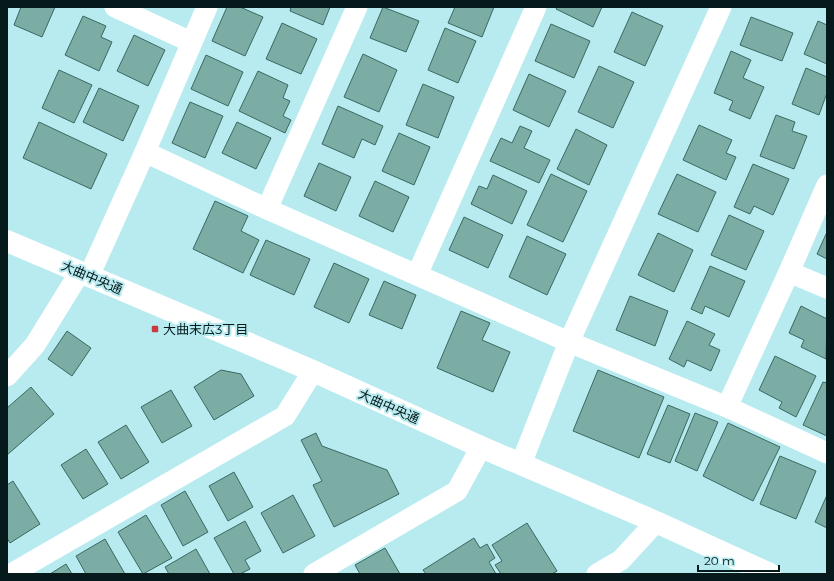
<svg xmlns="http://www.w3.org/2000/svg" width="834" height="581" font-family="Montserrat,'Noto Sans JP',sans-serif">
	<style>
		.building { fill: #7cada5; stroke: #3a6962 }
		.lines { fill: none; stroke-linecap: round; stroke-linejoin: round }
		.street { stroke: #fff; stroke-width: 21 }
		.secondary { stroke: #fff; stroke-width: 22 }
		.poi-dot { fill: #c93a3e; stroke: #b8ebf0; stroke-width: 1.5 }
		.labels { text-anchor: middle; stroke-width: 4; stroke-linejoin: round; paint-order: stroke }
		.street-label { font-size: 13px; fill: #061a1c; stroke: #b8ebf0 }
		.poi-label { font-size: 13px; fill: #061a1c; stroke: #b8ebf0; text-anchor: start }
	</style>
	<rect width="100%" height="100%" fill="#b8ebf0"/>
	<g class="building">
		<polygon points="21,7 55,7 42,37 14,25"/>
		<polygon points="227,7 240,7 263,17 245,56 212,41"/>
		<polygon points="291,7 330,7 323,25 290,11"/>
		<polygon points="383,7 419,21 406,52 370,38"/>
		<polygon points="455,7 494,7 482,37 448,23"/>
		<polygon points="557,7 602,7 593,27 556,9"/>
		<polygon points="632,12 663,26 645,66 614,52"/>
		<polygon points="83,16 106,26 101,37 112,42 99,71 65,55"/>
		<polygon points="751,17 793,33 782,61 740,45"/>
		<polygon points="818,21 827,25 827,64 804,54"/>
		<polygon points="282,23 317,39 301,74 266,59"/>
		<polygon points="551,24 590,41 574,78 535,61"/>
		<polygon points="445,28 476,41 458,83 428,70"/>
		<polygon points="134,35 165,50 148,86 117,71"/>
		<polygon points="731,51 751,60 743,78 764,87 750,119 729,110 733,101 714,93"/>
		<polygon points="363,54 397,70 379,112 344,97"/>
		<polygon points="206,55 243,72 228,106 191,89"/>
		<polygon points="599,66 634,82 613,128 578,112"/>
		<polygon points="806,68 827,77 827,93 819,115 792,104"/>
		<polygon points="59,70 92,85 74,123 42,108"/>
		<polygon points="258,71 288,85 283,98 290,101 283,116 291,120 285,133 239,111"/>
		<polygon points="529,74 566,91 549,127 513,110"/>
		<polygon points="423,84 454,97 438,138 406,125"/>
		<polygon points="99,88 139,106 123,141 83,122"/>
		<polygon points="190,102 223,116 205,158 172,143"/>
		<polygon points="338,106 383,126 375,145 362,139 354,158 322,144"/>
		<polygon points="776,115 795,122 792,131 807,136 794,169 760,156"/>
		<polygon points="39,122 107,154 91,189 23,158"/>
		<polygon points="237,122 271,138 256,169 222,153"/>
		<polygon points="699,125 732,140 726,153 736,157 726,180 683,160"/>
		<polygon points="520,126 532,131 524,148 550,160 539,183 490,161 501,138 512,143"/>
		<polygon points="576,129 607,145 589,185 557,169"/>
		<polygon points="399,133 430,147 414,185 382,171"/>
		<polygon points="319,163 351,177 336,211 304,196"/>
		<polygon points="753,164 789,179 773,215 754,206 750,214 734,207"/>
		<polygon points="551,174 587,191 563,242 527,225"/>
		<polygon points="677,174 716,192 698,232 658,214"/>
		<polygon points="493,175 527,191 512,224 471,204 479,186 487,189"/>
		<polygon points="375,181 409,197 393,232 359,216"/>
		<polygon points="215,201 248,216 241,231 259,240 243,273 193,249"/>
		<polygon points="729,215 764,231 746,270 711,255"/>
		<polygon points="464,217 503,235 488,268 449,250"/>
		<polygon points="827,232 827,259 817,254"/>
		<polygon points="658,233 693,250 674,292 638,275"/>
		<polygon points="527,236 566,254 547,295 509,277"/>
		<polygon points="266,240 310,259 294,295 250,275"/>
		<polygon points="334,263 369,279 349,323 314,307"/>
		<polygon points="710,266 745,281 729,317 705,306 702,314 691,309"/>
		<polygon points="384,281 416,295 402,329 369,315"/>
		<polygon points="630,296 668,311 655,346 616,330"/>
		<polygon points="801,306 827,319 826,359 801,347 804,340 789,333"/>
		<polygon points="461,311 490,323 482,340 510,352 493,392 437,368"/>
		<polygon points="687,321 715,334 709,345 720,350 711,371 687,360 684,367 669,359"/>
		<polygon points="67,331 91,348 72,376 48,359"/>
		<polygon points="775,356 816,376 796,417 779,408 782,402 759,390"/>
		<polygon points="221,370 241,374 254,396 214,420 194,387"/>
		<polygon points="598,370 664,397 639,458 573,431"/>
		<polygon points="823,382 827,383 827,436 803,425"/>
		<polygon points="31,387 54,414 7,455 7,408"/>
		<polygon points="171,390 192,426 162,443 141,407"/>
		<polygon points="668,405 690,414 670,463 647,454"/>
		<polygon points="695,413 718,422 697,471 675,461"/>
		<polygon points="728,423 780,447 753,501 703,476"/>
		<polygon points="126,425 149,462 121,479 98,442"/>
		<polygon points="316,433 322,446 387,470 399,494 334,527 313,485 322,481 301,440"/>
		<polygon points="86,449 108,484 83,499 61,465"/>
		<polygon points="780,456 816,471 796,519 760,504"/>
		<polygon points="234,472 253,507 228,521 209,486"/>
		<polygon points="13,481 40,524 10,543 7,538 7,485"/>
		<polygon points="185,491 208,532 183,546 161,505"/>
		<polygon points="293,495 315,536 283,553 261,513"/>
		<polygon points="827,495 827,528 815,522"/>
		<polygon points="146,515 172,558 143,574 118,532"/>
		<polygon points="245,521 261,551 245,560 250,569 240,574 234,574 214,538"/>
		<polygon points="527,523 557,571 552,574 501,574 495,565 502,561 492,545"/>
		<polygon points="474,538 480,548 487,544 495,558 489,562 496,574 426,574 423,570"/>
		<polygon points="105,539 125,574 86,574 76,556"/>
		<polygon points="385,548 400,574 360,574 355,565"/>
		<polygon points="196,549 210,574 169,574 165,567"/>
		<polygon points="66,564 72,574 50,574"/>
	</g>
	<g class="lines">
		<g class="street">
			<polyline points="115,7 191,42"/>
			<polyline points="145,152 267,209 569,342 727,407 827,453"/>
			<polyline points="267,209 357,7"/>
			<polyline points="789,272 827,288"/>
			<polyline points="417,275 536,7"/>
			<polyline points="89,276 145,152 207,7"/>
			<polyline points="7,376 35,345 80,272"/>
			<polyline points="727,407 789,272 827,185"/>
			<polyline points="521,464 569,342 721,7"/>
			<polyline points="11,574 285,416 313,371"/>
			<polyline points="314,574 457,491 481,447"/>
			<polyline points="597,574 621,560 656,522"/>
		</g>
		<polyline class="secondary" points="7,241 313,371 481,447 656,522 770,574"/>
	</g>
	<rect class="poi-dot" x="151" y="325" width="8" height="8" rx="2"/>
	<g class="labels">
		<g class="street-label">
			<text transform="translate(92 277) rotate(23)" y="5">大曲中央通</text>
			<text transform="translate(389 406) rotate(24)" y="5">大曲中央通</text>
		</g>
		<g class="poi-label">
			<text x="163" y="334">大曲末広3丁目</text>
		</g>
	</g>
	<rect width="834" height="581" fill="none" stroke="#061a1c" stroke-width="16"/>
	<path d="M698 565v6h81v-6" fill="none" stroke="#061a1c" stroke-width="2"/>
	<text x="704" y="565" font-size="12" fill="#061a1c" stroke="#b8ebf0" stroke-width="3" paint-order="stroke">20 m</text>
</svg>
